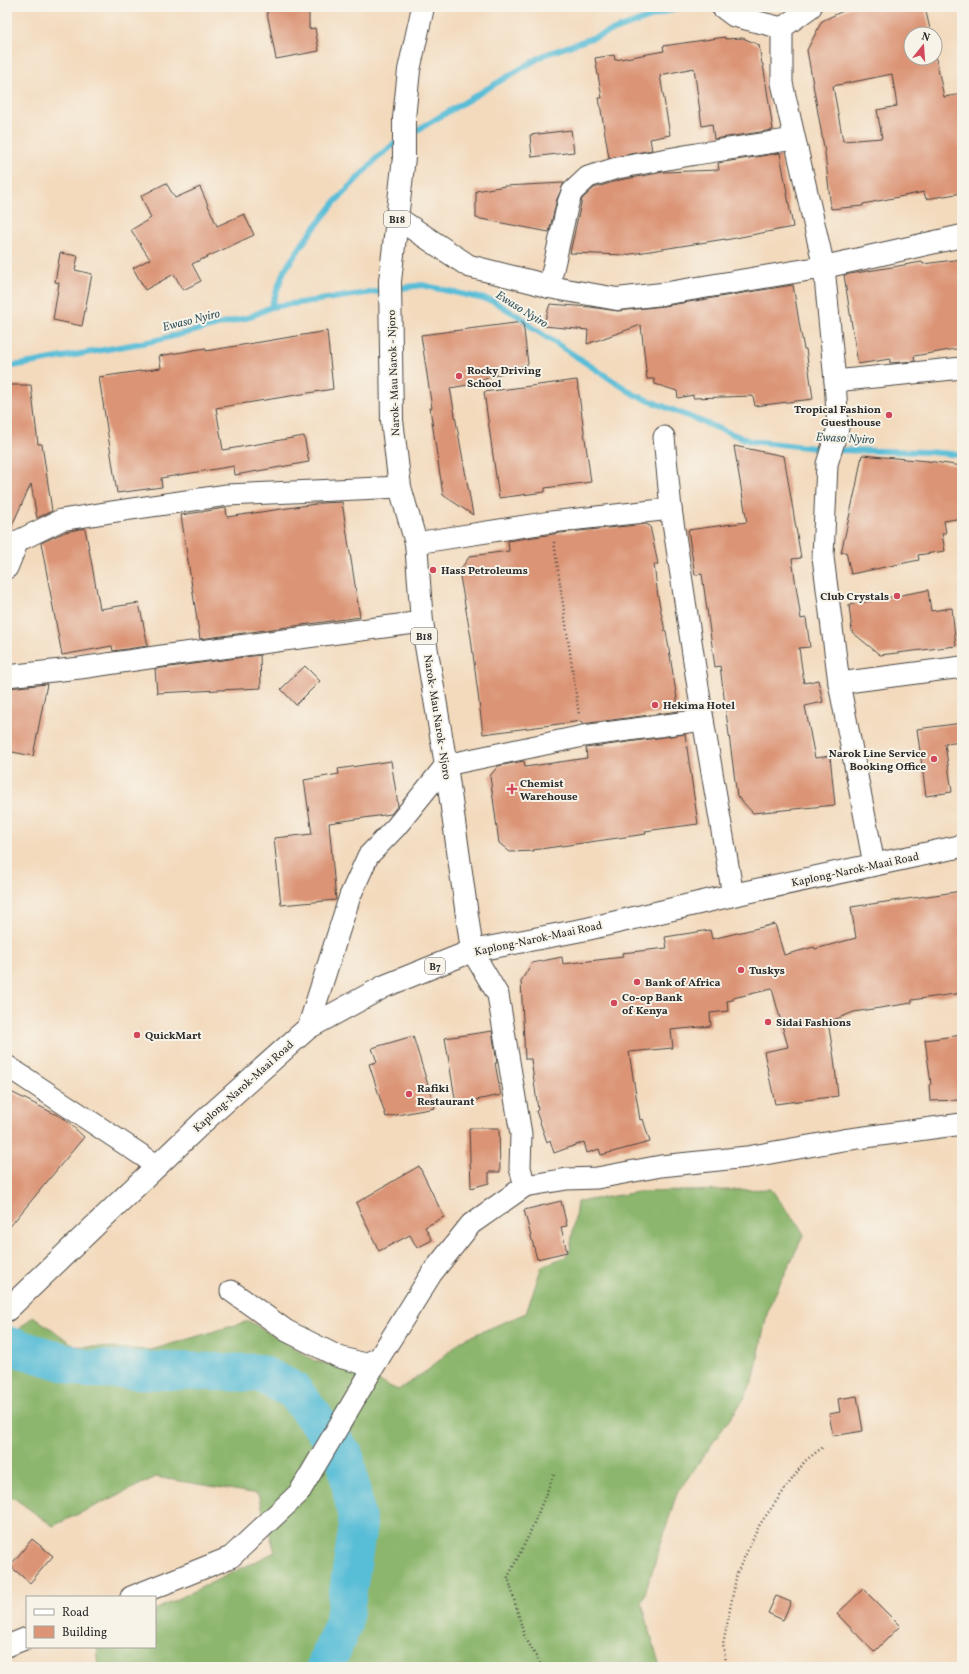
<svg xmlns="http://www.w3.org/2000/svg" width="969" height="1674" font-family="Vollkorn,serif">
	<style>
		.forest { fill: #8cb66d; stroke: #5c704c }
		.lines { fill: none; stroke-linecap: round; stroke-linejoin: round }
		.stream { stroke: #59bdd7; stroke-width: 6 }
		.river { stroke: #59bdd7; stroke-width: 38 }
		.building { fill: #db9476; fill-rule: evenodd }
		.minor-casing { stroke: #494541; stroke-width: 23 }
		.major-casing { stroke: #494541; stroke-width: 24 }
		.highway-casing { stroke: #494541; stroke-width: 24 }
		.path { stroke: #494541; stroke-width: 2.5; stroke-dasharray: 1 3; stroke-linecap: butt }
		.minor { stroke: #fff; stroke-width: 21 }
		.major { stroke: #fff; stroke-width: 22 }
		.highway { stroke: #fff; stroke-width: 22 }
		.poi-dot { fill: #d1495b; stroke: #f7f3e8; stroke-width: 1.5 }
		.labels { text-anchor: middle; stroke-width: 4; stroke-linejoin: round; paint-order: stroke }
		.shield { fill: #f7f3e8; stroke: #686764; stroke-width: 1 }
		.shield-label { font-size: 10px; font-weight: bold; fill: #2b2b2b }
		.poi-label { font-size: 11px; font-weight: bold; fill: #2b2b2b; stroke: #f7f3e8; text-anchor: start }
		.street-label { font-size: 11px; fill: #2b2b2b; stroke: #f7f3e8 }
		.water-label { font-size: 12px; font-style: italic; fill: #39575f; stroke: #f7f3e8 }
	</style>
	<rect width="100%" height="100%" fill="#f7f3e8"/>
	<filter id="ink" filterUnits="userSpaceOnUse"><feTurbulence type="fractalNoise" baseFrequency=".025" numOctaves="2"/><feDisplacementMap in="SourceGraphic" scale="8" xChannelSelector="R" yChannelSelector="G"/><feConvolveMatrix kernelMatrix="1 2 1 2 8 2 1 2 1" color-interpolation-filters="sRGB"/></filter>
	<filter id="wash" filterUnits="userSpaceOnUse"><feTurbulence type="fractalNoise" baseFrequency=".012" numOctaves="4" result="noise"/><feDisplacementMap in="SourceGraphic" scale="16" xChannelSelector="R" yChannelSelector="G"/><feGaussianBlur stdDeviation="0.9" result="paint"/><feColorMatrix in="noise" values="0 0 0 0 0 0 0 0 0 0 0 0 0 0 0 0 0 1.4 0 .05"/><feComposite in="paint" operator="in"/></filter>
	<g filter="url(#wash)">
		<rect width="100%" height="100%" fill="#f3dabd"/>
		<polygon class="forest" points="771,1189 804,1234 768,1309 754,1377 744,1399 677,1493 642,1603 660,1667 99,1667 97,1647 155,1647 155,1610 275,1552 258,1494 156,1477 53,1526 7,1493 7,1341 33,1316 75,1346 151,1350 249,1321 315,1361 352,1369 398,1390 428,1370 462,1340 526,1313 542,1266 565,1257 570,1250 577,1202 638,1192"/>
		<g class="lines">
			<g class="stream">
				<polyline points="409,135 544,55 679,7"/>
				<polyline points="271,307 284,271 308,236 335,202 377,158 398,141"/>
				<polyline points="7,367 153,341 250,317 271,307 422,285 493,301 525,320 531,327 635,395 750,441 834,450 929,452 962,455"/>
			</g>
			<polyline class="river" points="7,1345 87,1369 259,1373 293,1390 345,1456 358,1525 343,1624 325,1667"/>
		</g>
		<g id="blocks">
			<g class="building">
				<polygon points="266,7 309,7 309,29 315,28 319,51 276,59"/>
				<path d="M851,7H925L931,34H911V58H935V54L944,97L962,94V193L926,199L924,192L863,204V206L831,209L825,153L807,50L822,21ZM892,74L897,106L877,110L882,138L843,141L833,86Z"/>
				<polygon points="725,37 725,39 743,38 759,45 762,64 763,64 773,130 714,139 712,124 702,126 694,68 660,75 670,135 650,139 652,150 609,158 599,98 602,98 595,58 614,55 615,60 664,51 663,46"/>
				<polygon points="571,130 574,152 532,157 530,135"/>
				<polygon points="780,153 793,227 725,240 725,239 625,255 570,253 582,199 594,188 620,180 664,172 719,170 718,163"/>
				<polygon points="166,183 175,198 200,187 217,226 244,214 254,235 192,264 201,281 183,290 174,274 145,290 133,268 150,259 131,230 151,218 141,196"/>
				<polygon points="564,183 557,199 549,232 476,218 476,191 505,186"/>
				<polygon points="60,253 78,256 75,270 92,274 82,326 53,320 59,283 55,282"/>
				<polygon points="962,259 962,348 914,356 915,361 890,363 890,359 858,364 844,275 922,262 923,264"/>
				<polygon points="793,285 800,328 804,349 806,349 813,399 755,406 753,396 693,398 693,395 678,398 677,391 655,384 654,379 647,379 641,325 587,344 588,330 543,326 550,304 590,307 618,311 664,306"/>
				<polygon points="523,322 528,364 468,385 450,388 473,515 443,495 430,408 432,408 421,335"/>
				<polygon points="327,331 333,389 216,408 223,450 304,436 309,462 235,475 234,466 161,478 162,487 117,493 99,377 161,368 159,356 206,348 206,351"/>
				<polygon points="577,380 591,482 545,488 545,492 499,498 484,392"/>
				<polygon points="7,385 31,385 38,444 42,444 52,511 37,518 31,484 7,536"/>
				<polygon points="734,446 784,456 801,558 792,559 801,619 806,618 810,647 799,648 804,683 818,680 823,702 805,706 815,758 830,756 835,805 753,813 737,796 720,666 715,667 702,574 695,575 688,530 747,522"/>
				<polygon points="862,455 928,461 962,466 962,518 944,521 946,533 942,534 945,551 918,555 919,560 851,574 846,552 841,553 856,487"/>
				<polygon points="342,502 360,617 200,639 181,515 226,508 227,517 322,503"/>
				<polygon points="646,524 650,526 658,564 654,564 658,597 665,631 666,631 679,711 582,724 582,721 483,734 471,638 459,571 470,556 509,551 508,541 560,533"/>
				<polygon points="85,528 100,609 139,603 148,646 113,651 112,646 62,655 41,543 65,532"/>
				<polygon points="928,590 931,611 952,608 956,646 880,655 852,632 849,605"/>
				<polygon points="260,655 261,688 157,693 155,669"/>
				<polygon points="305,666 320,681 296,705 281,689"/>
				<polygon points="47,684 33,756 7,751 7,688"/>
				<polygon points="962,723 962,742 945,744 952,792 926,796 917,729"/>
				<polygon points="685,734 698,824 645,831 646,834 533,850 534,851 510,852 499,843 490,776 498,766 524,761 525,767 587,758 586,748"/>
				<polygon points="391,761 398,805 391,814 329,823 336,900 281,905 274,838 312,834 304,780 339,774 338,769"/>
				<polygon points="962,891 962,993 912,1000 912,1003 854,1012 828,1022 834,1058 838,1096 775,1104 764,1052 788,1047 772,989 733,998 733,1000 727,1001 728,1011 710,1013 711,1026 671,1030 673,1048 629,1052 640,1120 643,1119 650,1142 601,1155 599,1149 587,1153 584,1142 554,1153 550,1140 547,1142 536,1111 538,1110 531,1059 525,1059 521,981 532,963 562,957 563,964 623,957 622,953 667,948 665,937 710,930 712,939 775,924 784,955 814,947 815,949 856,938 851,907"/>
				<polygon points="492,1031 497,1063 495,1063 501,1095 456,1104 445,1038"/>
				<polygon points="962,1035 962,1079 959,1079 960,1100 930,1101 929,1085 931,1084 925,1040"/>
				<polygon points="413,1036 435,1108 386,1117 369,1064 377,1062 372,1048"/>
				<polygon points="7,1090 65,1119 84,1137 7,1230"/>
				<polygon points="469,1128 499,1128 500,1172 489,1172 489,1183 471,1188"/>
				<polygon points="419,1166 444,1217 425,1227 432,1240 417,1248 410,1235 379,1251 356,1203"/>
				<polygon points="561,1201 567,1226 561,1227 567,1252 537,1259 524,1210"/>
				<polygon points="857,1396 863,1431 833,1436 829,1414 840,1412 838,1399"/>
				<polygon points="32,1539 53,1556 30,1583 10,1566"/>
				<polygon points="863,1589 900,1626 874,1652 837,1614"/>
				<polygon points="776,1596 791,1602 783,1620 768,1613"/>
			</g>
		</g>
	</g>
	<g filter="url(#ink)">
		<use href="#blocks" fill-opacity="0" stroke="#494541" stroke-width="1"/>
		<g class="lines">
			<defs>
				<g id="minor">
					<polyline points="722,7 734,16 782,28"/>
					<polyline points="811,7 782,28 782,83 824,267 835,381 838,428 827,464 823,557 839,683 874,864"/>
					<polyline points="549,287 568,203 572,192 588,177 617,168 696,154 794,139"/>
					<polyline points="835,381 962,368"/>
					<polyline points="664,437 671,509"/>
					<polyline points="416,543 551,522 671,509 703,720 733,895"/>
					<polyline points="7,568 18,541 61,520 111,512 227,495 400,487"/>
					<polyline points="7,676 80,668 169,655 422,622"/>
					<polyline points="839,683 962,667"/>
					<polyline points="472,951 498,995 521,1134 520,1168 525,1186 567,1179 597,1178 661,1166 747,1157 843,1140 962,1124"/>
					<polyline points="308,1028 350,896 368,856 396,827 446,765 583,736 703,720"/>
					<polyline points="7,1066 158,1166"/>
					<polyline points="231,1291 287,1331 339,1357 365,1364 379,1358 432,1273 471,1224 525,1186"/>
					<polyline points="131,1597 231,1557 299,1493 379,1358"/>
					<polyline points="7,1646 27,1638"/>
				</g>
				<polyline id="major" points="397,218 469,266 533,282 549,287 617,299 662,294 824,267 962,236"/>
				<g id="highway">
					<polyline points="423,7 409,70 404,118 404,157 390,281 392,420 400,487 416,543 422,622 446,765 472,951"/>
					<polyline points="7,1310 205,1120 308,1028 385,986 472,951 587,929 733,895 962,846"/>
				</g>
			</defs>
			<use href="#minor" class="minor-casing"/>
			<use href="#major" class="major-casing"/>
			<use href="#highway" class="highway-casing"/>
			<g class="path">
				<polyline points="554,542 579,715"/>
				<polyline points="542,1667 524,1635 508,1577 529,1535 555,1472"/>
				<polyline points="727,1667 723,1645 737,1573 760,1524 805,1461 823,1447"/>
			</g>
			<use href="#minor" class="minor"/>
			<use href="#major" class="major"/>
			<use href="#highway" class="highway"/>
		</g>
	</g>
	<g class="poi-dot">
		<circle cx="459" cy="376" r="4"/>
		<circle cx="889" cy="415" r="4"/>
		<circle cx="433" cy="570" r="4"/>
		<circle cx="897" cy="596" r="4"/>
		<circle cx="655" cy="705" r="4"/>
		<circle cx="934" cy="759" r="4"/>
		<path d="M510 783h4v4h4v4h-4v4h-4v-4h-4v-4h4z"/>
		<circle cx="741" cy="970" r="4"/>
		<circle cx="637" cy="982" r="4"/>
		<circle cx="614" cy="1003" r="4"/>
		<circle cx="768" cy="1022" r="4"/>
		<circle cx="137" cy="1035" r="4"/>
		<circle cx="409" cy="1094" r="4"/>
	</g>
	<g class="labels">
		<g class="shield">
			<rect x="384" y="211" width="26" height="16" rx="3"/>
			<rect x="411" y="628" width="26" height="16" rx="3"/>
			<rect x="425" y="958" width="20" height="16" rx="3"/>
		</g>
		<g class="shield-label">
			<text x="397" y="223">B18</text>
			<text x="424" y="640">B18</text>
			<text x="435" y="970">B7</text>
		</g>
		<g class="poi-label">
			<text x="467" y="374">Rocky Driving<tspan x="467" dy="13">School</tspan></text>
			<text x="881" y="413" text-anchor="end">Tropical Fashion<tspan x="881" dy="13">Guesthouse</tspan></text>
			<text x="441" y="574">Hass Petroleums</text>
			<text x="889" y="600" text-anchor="end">Club Crystals</text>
			<text x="663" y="709">Hekima Hotel</text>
			<text x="926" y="757" text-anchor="end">Narok Line Service<tspan x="926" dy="13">Booking Office</tspan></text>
			<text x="520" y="787">Chemist<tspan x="520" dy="13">Warehouse</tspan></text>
			<text x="749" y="974">Tuskys</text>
			<text x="645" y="986">Bank of Africa</text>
			<text x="622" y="1001">Co-op Bank<tspan x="622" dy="13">of Kenya</tspan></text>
			<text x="776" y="1026">Sidai Fashions</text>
			<text x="145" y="1039">QuickMart</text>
			<text x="417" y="1092">Rafiki<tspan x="417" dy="13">Restaurant</tspan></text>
		</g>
		<g class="street-label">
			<text transform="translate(393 373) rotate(-92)" y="4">Narok- Mau Narok - Njoro</text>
			<text transform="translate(438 717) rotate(81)" y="4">Narok- Mau Narok - Njoro</text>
			<text transform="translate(855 869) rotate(-12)" y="4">Kaplong-Narok-Maai Road</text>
			<text transform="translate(538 938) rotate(-12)" y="4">Kaplong-Narok-Maai Road</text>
			<text transform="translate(243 1086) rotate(-42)" y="4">Kaplong-Narok-Maai Road</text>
		</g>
		<g class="water-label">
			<text transform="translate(522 309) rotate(32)" y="4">Ewaso Nyiro</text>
			<text transform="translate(191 320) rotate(-14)" y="4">Ewaso Nyiro</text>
			<text transform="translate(845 438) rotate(3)" y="4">Ewaso Nyiro</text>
		</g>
	</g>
	<rect width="969" height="1674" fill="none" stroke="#f7f3e8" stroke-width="24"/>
	<rect x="26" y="1596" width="130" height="52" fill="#f7f3e8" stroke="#a5a39c"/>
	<rect x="34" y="1609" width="20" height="6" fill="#ffffff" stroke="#a5a39c"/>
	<text x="62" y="1616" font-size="12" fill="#2b2b2b">Road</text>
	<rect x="34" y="1626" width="20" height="12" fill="#db9476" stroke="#a5a39c"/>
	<text x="62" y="1636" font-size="12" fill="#2b2b2b">Building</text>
	<g transform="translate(923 46) rotate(17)"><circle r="19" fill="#f7f3e8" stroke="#a5a39c"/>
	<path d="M0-3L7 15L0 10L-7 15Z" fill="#d1495b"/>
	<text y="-6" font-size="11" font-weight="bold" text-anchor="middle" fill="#2b2b2b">N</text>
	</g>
</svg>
